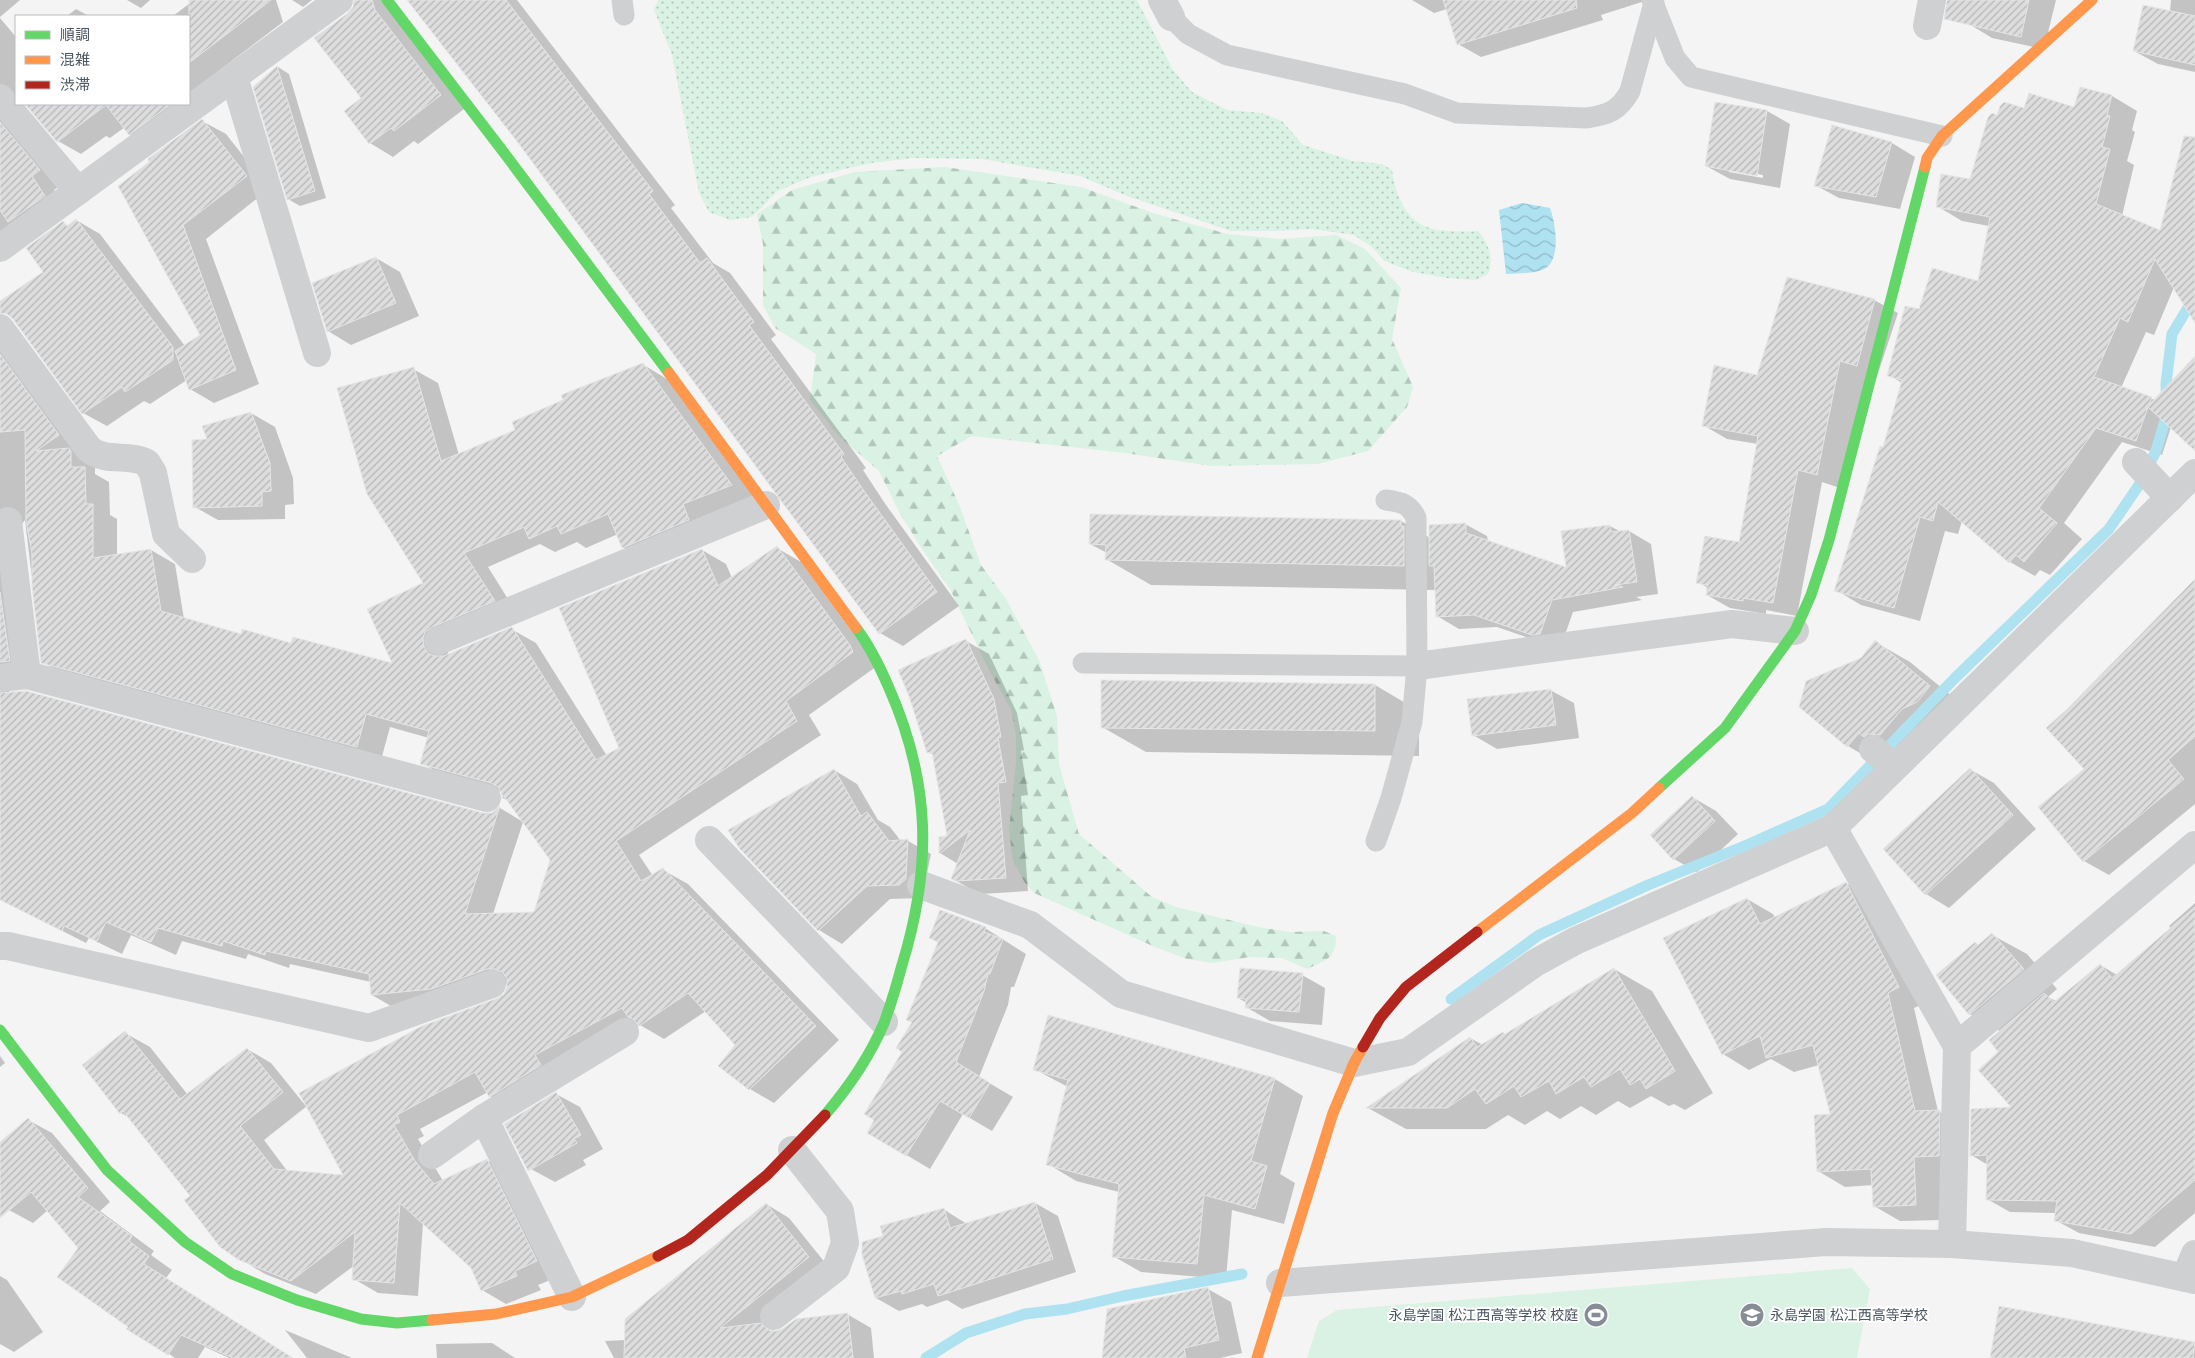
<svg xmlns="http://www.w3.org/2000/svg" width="2195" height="1358" font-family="'PT Sans','Noto Sans JP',sans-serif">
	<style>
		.green { fill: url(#green-dots) }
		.forest { fill: url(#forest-firs) }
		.pitch { fill: #d9f2e3 }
		.water { fill: url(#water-waves) }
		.shadow { fill: #0003; fill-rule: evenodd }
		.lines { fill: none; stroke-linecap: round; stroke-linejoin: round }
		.stream { stroke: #aee2f0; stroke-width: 11 }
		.building { fill: url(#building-hatch); stroke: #e5e6e7 }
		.lane { stroke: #ced0d2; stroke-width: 21 }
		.street { stroke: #ced0d2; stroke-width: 28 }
		.fast { stroke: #63d668; stroke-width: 11 }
		.slow { stroke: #ff974d; stroke-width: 11 }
		.jam { stroke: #b3261e; stroke-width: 11 }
		.labels { text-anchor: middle; stroke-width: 4; stroke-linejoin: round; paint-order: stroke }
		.poi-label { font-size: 14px; fill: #4a5661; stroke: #fff; text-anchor: end }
	</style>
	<defs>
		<pattern id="green-dots" width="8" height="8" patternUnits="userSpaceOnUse" patternTransform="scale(1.25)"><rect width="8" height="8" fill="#d9f2e3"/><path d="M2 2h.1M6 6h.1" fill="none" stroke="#b2c7bb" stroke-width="1.8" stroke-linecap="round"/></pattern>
		<pattern id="forest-firs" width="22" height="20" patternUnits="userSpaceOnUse" patternTransform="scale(1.25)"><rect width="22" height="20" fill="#d9f2e3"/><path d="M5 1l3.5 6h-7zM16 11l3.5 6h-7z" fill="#b2c7bb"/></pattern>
		<pattern id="water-waves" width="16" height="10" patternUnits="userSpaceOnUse" patternTransform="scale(1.25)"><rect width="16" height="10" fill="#aee2f0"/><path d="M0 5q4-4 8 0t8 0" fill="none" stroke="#90bac6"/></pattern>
		<pattern id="building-hatch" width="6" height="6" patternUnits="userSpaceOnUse" patternTransform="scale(1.25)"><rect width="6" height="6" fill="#ddddde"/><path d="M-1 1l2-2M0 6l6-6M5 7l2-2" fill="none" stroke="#b5b6b7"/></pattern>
	</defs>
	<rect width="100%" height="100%" fill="#f4f4f4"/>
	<path class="green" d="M658,0H1137L1173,70L1192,92L1227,110L1262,113L1282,121L1303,145L1353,161L1382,164L1392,170C1395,191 1404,219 1427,227C1440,232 1464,232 1478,231C1488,242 1495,260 1488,274L1476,280L1447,278L1413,272L1384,261L1373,248L1354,235L1312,229L1276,231H1231L1127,196L1080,176L982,159L914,158L871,163L811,177L778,191L752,217L730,220L709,212L699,193L672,55L654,10Z"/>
	<path class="forest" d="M945,167L1081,187L1153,213L1227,234L1279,239L1336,235L1365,249L1401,288L1392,339L1413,387L1407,407L1368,451L1318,464L1211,466L1125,453L972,436L937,456L960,507L981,565L1006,599L1039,660L1057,716L1059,764L1079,834L1152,897L1176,907L1258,927L1289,932L1324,931L1336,936C1336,959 1326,960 1307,969L1282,958L1250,957L1212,963L1187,959L1155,947L1034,893L1025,883L1013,861L1009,830L1016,763V736L1011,709L991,674L950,589L926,555L899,512L879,471L839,436L810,400L816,354L775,328L763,305V244L757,214L792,190L854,172Z"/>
	<polygon class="pitch" points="1852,1268 1870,1289 1857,1358 1307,1358 1319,1321 1337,1310"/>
	<path class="water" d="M1522,203L1550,208C1556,224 1562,263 1542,270C1531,274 1517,273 1506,274L1499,210Z"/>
	<g class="shadow">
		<polygon points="0,0 20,0 0,17"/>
		<polygon points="127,0 150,0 141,8"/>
		<polygon points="194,0 276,0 283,22 192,91 206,108 153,147 129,134 125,127 110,138 106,136 81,154 58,141 27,104 189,104 189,16 173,16"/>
		<polygon points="292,0 312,0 303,7"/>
		<polygon points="355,0 382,0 464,109 418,144 414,141 393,157 370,143 349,14 355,6"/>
		<polygon points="408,0 517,0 675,205 671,208 713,263 730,273 776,335 771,339 866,468 863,470 886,505 959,606 903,646 880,633 520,143"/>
		<polygon points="1412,0 1648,0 1601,15 1603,20 1481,57 1458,44 1447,9 1434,13"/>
		<polygon points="1965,0 2056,0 2044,49 1992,38 1969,24"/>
		<polygon points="2171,0 2195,0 2195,72 2158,64 2134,51 2170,12"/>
		<polygon points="76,9 89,16 67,16"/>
		<polygon points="0,18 16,37 16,98 62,184 54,190 68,209 0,235"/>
		<polygon points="278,67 289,74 326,198 300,206 288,199 255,87"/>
		<polygon points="2081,88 2112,96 2137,111 2132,130 2135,132 2127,161 2134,165 2122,216 2160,232 2195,169 2195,321 2174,287 2154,335 2146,332 2121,388 2155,400 2195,358 2195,449 2171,427 2162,455 2122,442 2064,523 2082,539 2050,575 2040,570 2035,576 2010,562 1962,521 1958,534 1945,531 1920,621 1861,605 1836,590 1884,448 1902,383 1889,375 1920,311 1979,283 1989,226 1962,221 1937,206 1971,180 1998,116 2025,110 2075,109"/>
		<path d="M1767,111L1790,124L1780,188L1730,179L1706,166ZM1729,169L1763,175V178L1729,172Z"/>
		<polygon points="202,121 226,134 269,189 206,239 259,384 214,403 190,389 187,380 150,404 144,401 107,426 83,413 45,272 63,223 69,226 76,220 100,234 185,346 201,335 120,186"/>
		<polygon points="1833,126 1892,143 1915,157 1900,209 1839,198 1815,185"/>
		<polygon points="376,258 400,272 419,316 351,345 328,331"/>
		<polygon points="1874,300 1898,313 1840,488 1822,482 1797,616 1766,610 1766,614 1730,608 1707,595 1708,588 1698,582 1740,543 1758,444 1727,439 1703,425 1758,377"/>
		<path d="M0,349L95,466V474L109,482L110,515L117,519V555L151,550L175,564L184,619L241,635L394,664L424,583L413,369L438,383L459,455L517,430L642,364L667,379L755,499L648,561L623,547L618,534L586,548L577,542L555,552L540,544L488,567L518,615L450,646L447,656L511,629L536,643L607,756L621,749L702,550L726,564L732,578L777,548L801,562L877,666L809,715L821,735L639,855L653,876L663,870L688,884L839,1040L774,1103L750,1089L737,1045L706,1011L664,1039L640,1025L558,1069L514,1110L490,1096L488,1092L420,1129L424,1136L418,1139L443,1181L487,1160L511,1174L541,1235L548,1281L538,1285L541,1290L506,1304L482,1290L472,1267L423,1223L418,1296L378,1293L354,1279L355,1265L316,1294L265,1274L240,1259L130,1118L121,1113L125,1033L150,1047L188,1095L247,1049L271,1063L305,1105L498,1000L505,995L508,984L456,1003L396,1009L372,995L371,982L290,964L289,968L248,954L246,959L182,941L176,955L131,935L122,954L89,938L86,943L4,901L0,878ZM25,520L42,662L67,676L381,760L390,727L429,738L422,763L446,777L501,792L503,798L510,802L551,860L535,913L493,914L523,822L500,808L492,814H483L9,694L10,685L33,675L18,529ZM307,1106L345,1176L288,1172L264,1140Z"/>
		<polygon points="251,413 275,427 293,478 294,504 285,505 285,519 218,520 195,507 209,440"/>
		<polygon points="1401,521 1430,538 1465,524 1487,536 1488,541 1567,569 1610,526 1621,532 1629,531 1651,544 1658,594 1636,597 1642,600 1573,612 1561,646 1555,647 1497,627 1459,629 1437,616 1436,590 1151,585 1106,559 1107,553 1090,544"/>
		<polygon points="2195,580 2195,804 2109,875 2084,861 2086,769"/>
		<polygon points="966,641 989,654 1017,713 1024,750 1021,751 1028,795 1021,796 1028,891 981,894 974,891 953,879 958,864 940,853 940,838 948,838 934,755 928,752"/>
		<polygon points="1875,642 1910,662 1964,706 1882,766 1848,746 1800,706 1861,659"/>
		<polygon points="1375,685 1419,711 1419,756 1146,752 1102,727"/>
		<polygon points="1550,690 1574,703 1579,738 1497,749 1473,735"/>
		<polygon points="834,770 857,784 878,820 890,827 901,841 908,841 931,854 922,898 890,899 842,944 819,930"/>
		<polygon points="1971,770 1994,783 2036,829 1949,908 1926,894 1885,849"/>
		<polygon points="1692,797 1716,811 1738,834 1697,872 1674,859"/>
		<polygon points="1846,883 1872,898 1925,1003 1914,1008 1938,1111 1966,1126 1965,1171 1940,1172 1942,1220 1900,1221 1874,1206 1873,1185 1845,1187 1818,1171 1831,1115 1819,1065 1794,1072 1771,1059 1749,1070 1723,1054 1747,899 1773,914 1775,918"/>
		<polygon points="2195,903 2195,1213 2155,1247 2079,1233 2055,1220 2056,1213 2010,1212 1987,1199 1988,1165 1971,1155 2013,1108 1999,1052 2000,1031 1970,1014 1937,975 1975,943 1979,945 1992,935 2027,954 2057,989 2048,997 2056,1001 2100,965 2117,975 2171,929 2169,926"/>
		<polygon points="985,928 1026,954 1014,987 1011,987 1008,1005 979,1077 1013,1097 992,1131 963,1114 930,1169 868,1132 876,1120 904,1052 913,1023 908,1020 939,943 930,938"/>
		<polygon points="1614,969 1652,991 1713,1093 1685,1110 1674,1104 1669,1106 1651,1096 1630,1108 1618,1101 1596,1115 1581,1106 1560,1119 1547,1111 1525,1125 1508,1115 1486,1129 1406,1129 1368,1108 1470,1038 1483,1045 1506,1035"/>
		<polygon points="1302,975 1325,988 1322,1025 1270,1021 1246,1007 1247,1003 1238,998"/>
		<polygon points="0,1056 5,1063 0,1067"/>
		<polygon points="1034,1069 1275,1079 1303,1096 1280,1174 1295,1183 1284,1224 1232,1210 1226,1279 1141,1272 1113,1256 1119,1192 1076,1181 1048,1164 1068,1087"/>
		<polygon points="556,1094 580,1107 603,1149 583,1160 586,1165 555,1182 531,1169"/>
		<polygon points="28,1120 52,1133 110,1202 100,1211 154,1251 151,1255 172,1270 166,1278 293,1358 229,1358 205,1347 198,1358 175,1358 129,1327 79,1247 48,1210 33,1223 9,1210 0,1199 0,1144"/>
		<polygon points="1035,1203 1058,1216 1076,1272 962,1309 947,1300 927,1307 922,1304 899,1311 876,1298 884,1236 943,1209 967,1224"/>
		<polygon points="766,1204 789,1218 831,1270 763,1326 775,1333 847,1314 871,1328 874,1358 614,1358 605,1341 625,1340"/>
		<polygon points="0,1276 7,1280 43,1332 14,1352 0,1344"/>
		<polygon points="1208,1289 1231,1302 1242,1353 1220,1358 1103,1358"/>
		<polygon points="2000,1308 2195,1343 2195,1358 1991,1358"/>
		<polygon points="285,1330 352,1358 307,1358"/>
		<polygon points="492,1343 515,1358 437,1358 436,1344"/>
	</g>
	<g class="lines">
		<g class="stream">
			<polyline points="1451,999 1539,935 1648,885 1747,845 1828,809 1955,678 2109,529 2139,485 2156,451 2167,414 2166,384 2172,334 2195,296"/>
			<polyline points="926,1358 966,1333 1025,1314 1067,1309 1123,1296 1242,1274"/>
		</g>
	</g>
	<g class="building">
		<polygon points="189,0 271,0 189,63"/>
		<polygon points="354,0 372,0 375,10 441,95 394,131 391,128 369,144 344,111 361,98 314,38 348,13 353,7"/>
		<polygon points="407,0 506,0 653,191 649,194 700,263 707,258 754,322 749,325 844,454 841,457 864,491 937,592 879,634 519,144"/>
		<polygon points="1443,0 1576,0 1577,8 1457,45"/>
		<polygon points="1947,0 2029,0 2021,37 1944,19"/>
		<polygon points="2143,5 2195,16 2195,65 2133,51"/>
		<polygon points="277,66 315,191 287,200 253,87"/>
		<polygon points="2080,87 2112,95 2107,115 2110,116 2102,147 2110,149 2096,204 2160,230 2184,136 2195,137 2195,323 2155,259 2128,322 2120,318 2094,377 2152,397 2149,405 2195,356 2195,451 2148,407 2136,441 2096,428 2039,508 2057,523 2024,562 2016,555 2009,563 1938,502 1933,521 1920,517 1894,608 1834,591 1880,446 1883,447 1902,380 1887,376 1905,306 1919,309 1932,268 1978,281 1990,217 1936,207 1941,174 1970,179 1988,117 1992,113 1997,115 2000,106 2004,102 2024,108 2029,93 2074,107"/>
		<polygon points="1715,102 1767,110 1757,176 1705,166"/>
		<polygon points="25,104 171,104 129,135 106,105 57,142"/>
		<polygon points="202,119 247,176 183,225 236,370 189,390 175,351 200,335 118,186 149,162 148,159"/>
		<polygon points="0,122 40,170 32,176 45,196 8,222 0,210"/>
		<polygon points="1832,125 1892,142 1876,197 1814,186"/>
		<polygon points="76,219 173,347 173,360 125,392 122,387 82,414 13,319 7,314 0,313 0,301 43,272 26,248 63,221 67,226"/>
		<polygon points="376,257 396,303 327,332 312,283"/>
		<polygon points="1787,277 1875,299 1857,366 1840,361 1817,475 1798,470 1773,603 1743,598 1743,601 1706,595 1707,585 1696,583 1705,536 1739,542 1758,436 1702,426 1714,365 1757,375"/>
		<polygon points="0,354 59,435 36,451 69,448 71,451 71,467 85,467 86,504 93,504 93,558 151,549 161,611 241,634 242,629 291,643 293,637 392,663 367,609 423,583 367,494 337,388 414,367 441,461 515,430 512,422 563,400 561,395 643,363 732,485 683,504 689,520 622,548 608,514 561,534 557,526 529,539 524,527 464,553 495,601 432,627 425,632 423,638 424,647 429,654 435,656 444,656 512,627 596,760 619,748 559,608 702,549 718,586 777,546 850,645 853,652 786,701 797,721 616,841 641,881 663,868 816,1026 749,1090 718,1066 735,1045 688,993 639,1026 633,1019 628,1017 622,1008 535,1055 541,1065 489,1097 475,1072 397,1115 400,1122 394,1125 415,1161 434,1184 487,1159 537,1261 515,1271 517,1276 481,1291 471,1268 400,1203 394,1283 352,1280 355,1232 291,1281 239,1260 220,1247 184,1200 190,1196 123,1111 120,1114 82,1065 125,1031 180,1099 247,1048 283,1092 240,1126 274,1169 343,1175 299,1093 422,1026 498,998 504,994 507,987 507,979 502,972 494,969 487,969 431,989 371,995 369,974 266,951 265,955 223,941 222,946 158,928 151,942 106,922 97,941 64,926 62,931 0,900 0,693 26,691 483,813 492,813 500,806 465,914 534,912 550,860 503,795 502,799 502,794 498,787 491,783 420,764 429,731 366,714 357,747 41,663 32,586 32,553 26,521 25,430 0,432"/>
		<polygon points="251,412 270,463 271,491 262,492 262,506 193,508 192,440 207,439 202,426"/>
		<polygon points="1090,514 1401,520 1401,527 1404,526 1404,566 1105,560 1106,545 1089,544"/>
		<polygon points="1466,523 1466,533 1566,567 1561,531 1610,525 1611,532 1629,530 1637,582 1615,585 1623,587 1552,600 1540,634 1532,635 1474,615 1436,617 1434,566 1429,566 1429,525"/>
		<polygon points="2195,579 2195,736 2168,760 2184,779 2083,862 2038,807 2084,769 2046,728 2066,710"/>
		<polygon points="0,592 10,661 0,662"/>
		<polygon points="966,639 994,699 1001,737 998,738 1006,782 998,783 1006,878 956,881 951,879 970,830 939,854 939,837 947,836 932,752 927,753 909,696 898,670"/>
		<polygon points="1875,640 1930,686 1917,702 1902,709 1880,735 1868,734 1864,737 1859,733 1847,747 1799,707 1806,681 1861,658"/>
		<polygon points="1101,680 1375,684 1375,731 1101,728"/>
		<polygon points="1551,689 1556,725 1472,736 1467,699"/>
		<polygon points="1970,768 2013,815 1925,895 1883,849"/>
		<polygon points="834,769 861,816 867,812 889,841 908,839 906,876 906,879 899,885 867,886 818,931 739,848 728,830"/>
		<polygon points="1692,796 1715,821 1673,860 1650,835"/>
		<polygon points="1846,882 1899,987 1888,993 1915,1111 1940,1110 1939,1156 1914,1157 1916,1205 1873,1207 1871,1169 1817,1172 1814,1115 1830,1114 1813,1045 1766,1058 1760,1036 1722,1055 1663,938 1747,898 1760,924"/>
		<polygon points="2195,907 2195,1180 2131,1234 2054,1221 2057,1201 1986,1200 1987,1155 1970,1156 1971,1109 2011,1107 1978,1070 1998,1052 1989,1040 2044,993 2054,1002 2100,964 2112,978"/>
		<polygon points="940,910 986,927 984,932 1003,939 990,974 988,974 984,991 956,1062 990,1083 969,1118 940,1101 906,1156 867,1133 874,1120 864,1114 902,1052 896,1048 912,1022 906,1020 938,942 929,938"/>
		<polygon points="1992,933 2024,969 1969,1015 1936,975 1975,942 1978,945"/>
		<polygon points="1240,968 1303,973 1299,1012 1245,1008 1246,999 1237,998"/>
		<polygon points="1614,968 1675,1071 1646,1089 1640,1079 1630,1085 1620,1069 1591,1087 1584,1077 1556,1094 1549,1081 1521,1097 1514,1086 1486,1104 1475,1089 1447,1108 1366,1108 1470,1037 1477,1047 1503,1032 1505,1034"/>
		<polygon points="1048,1015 1275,1078 1251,1161 1267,1166 1255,1209 1204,1195 1197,1264 1112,1257 1119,1184 1046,1165 1068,1080 1033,1070"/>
		<polygon points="556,1092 581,1135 574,1139 577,1143 528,1171 504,1124"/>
		<polygon points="28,1118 88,1188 78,1197 132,1236 129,1241 149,1256 144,1264 293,1358 233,1358 181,1335 168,1355 126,1329 128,1327 57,1277 78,1248 31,1192 0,1218 0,1142"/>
		<polygon points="1035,1202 1053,1259 938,1296 934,1284 902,1294 901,1291 875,1298 862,1255 862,1242 883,1236 880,1226 944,1208 950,1228"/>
		<polygon points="766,1203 809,1257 720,1328 761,1323 768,1330 776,1331 784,1328 796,1319 848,1313 853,1358 624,1358 625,1319"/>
		<polygon points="1208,1287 1219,1340 1184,1348 1186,1358 1102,1358 1107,1309"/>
		<polygon points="1999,1306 2195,1342 2193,1358 1990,1358"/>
	</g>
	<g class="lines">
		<g class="lane">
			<polyline points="622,0 624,15"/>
			<polyline points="1652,0 1675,58 1691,77 1942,136"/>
			<path d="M1171,17L1188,34L1227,55L1405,94L1457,113L1586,118C1608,115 1619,111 1630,91L1654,3"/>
			<polyline points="1083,663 1417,666"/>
			<path d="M1376,841L1391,798L1412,722L1417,666L1416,518C1410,504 1401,502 1386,500"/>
		</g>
		<g class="street">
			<polyline points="1162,0 1171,17"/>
			<polyline points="1927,26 1932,0"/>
			<polyline points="234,77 317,353"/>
			<polyline points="0,98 78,191"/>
			<polyline points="0,248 339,0"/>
			<path d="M0,328L89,449C106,463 129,453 147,463L153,473L166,534L192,559"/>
			<polyline points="2136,462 2170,498"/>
			<polyline points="8,521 27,675"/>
			<polyline points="438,641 766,505"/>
			<polyline points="1417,666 1732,624 1795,631"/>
			<polyline points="0,678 27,675 487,798"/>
			<polyline points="1873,749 1894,767"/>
			<polyline points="1833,828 1957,1046"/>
			<polyline points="709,840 884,1022"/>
			<polyline points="921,885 1030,925 1121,994 1354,1063 1408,1052 1535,963 1575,941 1833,828 2195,473"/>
			<polyline points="0,946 8,946 369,1028 492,984"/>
			<polyline points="432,1155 484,1118"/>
			<polyline points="1952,1244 1957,1046 2195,845"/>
			<polyline points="2185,1278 2195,1254"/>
			<polyline points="1280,1283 1826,1242 1952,1244 2072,1253 2195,1280"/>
			<polyline points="572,1297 484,1118 625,1032"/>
			<polyline points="774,1316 836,1268 845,1243 840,1211 792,1150"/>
		</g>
		<g class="fast">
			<polyline points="387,0 508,158 669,373"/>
			<polyline points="1659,788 1725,728 1795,631 1811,595 1829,540 1925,167"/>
			<polyline points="0,1030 107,1170 185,1242 232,1274 297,1300 361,1319 397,1323 432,1320"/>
			<path d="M825,1115C848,1088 870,1056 884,1023C891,1004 897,984 902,965C932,867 931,783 889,688C880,667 870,646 856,628"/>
		</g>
		<g class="slow">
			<polyline points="1925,167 1927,158 1942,136 2092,0"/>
			<polyline points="669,373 856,628"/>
			<polyline points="1477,932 1632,813 1659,788"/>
			<polyline points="432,1320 496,1314 572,1297 658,1256"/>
			<polyline points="1257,1358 1333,1113 1354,1063 1363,1047"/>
		</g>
		<g class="jam">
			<polyline points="1363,1047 1380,1018 1406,987 1477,932"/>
			<polyline points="658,1256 688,1240 767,1175 825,1115"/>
		</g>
	</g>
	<defs>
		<symbol id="stadium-disc" viewBox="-11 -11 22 22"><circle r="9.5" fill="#868d94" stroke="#fff"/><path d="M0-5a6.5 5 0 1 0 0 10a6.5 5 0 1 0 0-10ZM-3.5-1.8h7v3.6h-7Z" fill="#fff"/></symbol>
		<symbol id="school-disc" viewBox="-11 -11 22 22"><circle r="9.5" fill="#868d94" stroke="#fff"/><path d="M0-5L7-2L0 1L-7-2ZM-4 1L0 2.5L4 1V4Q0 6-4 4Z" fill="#fff"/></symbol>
	</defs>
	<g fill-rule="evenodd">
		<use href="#stadium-disc" x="1582" y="1301" width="28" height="28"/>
		<use href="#school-disc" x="1738" y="1301" width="28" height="28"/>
	</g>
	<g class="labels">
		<g class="poi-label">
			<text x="1578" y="1320">永島学園 松江西高等学校 校庭</text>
			<text x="1770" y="1320" text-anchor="start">永島学園 松江西高等学校</text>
		</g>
	</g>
	<rect x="15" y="15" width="175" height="90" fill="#ffffff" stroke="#b7bbc0"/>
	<rect x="25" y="31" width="25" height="8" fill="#63d668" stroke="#b7bbc0"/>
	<text x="60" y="40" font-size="15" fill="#4a5661">順調</text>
	<rect x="25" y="56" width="25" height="8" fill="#ff974d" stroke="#b7bbc0"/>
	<text x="60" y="65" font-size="15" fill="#4a5661">混雑</text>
	<rect x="25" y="81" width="25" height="8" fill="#b3261e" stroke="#b7bbc0"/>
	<text x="60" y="90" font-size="15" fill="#4a5661">渋滞</text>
</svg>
